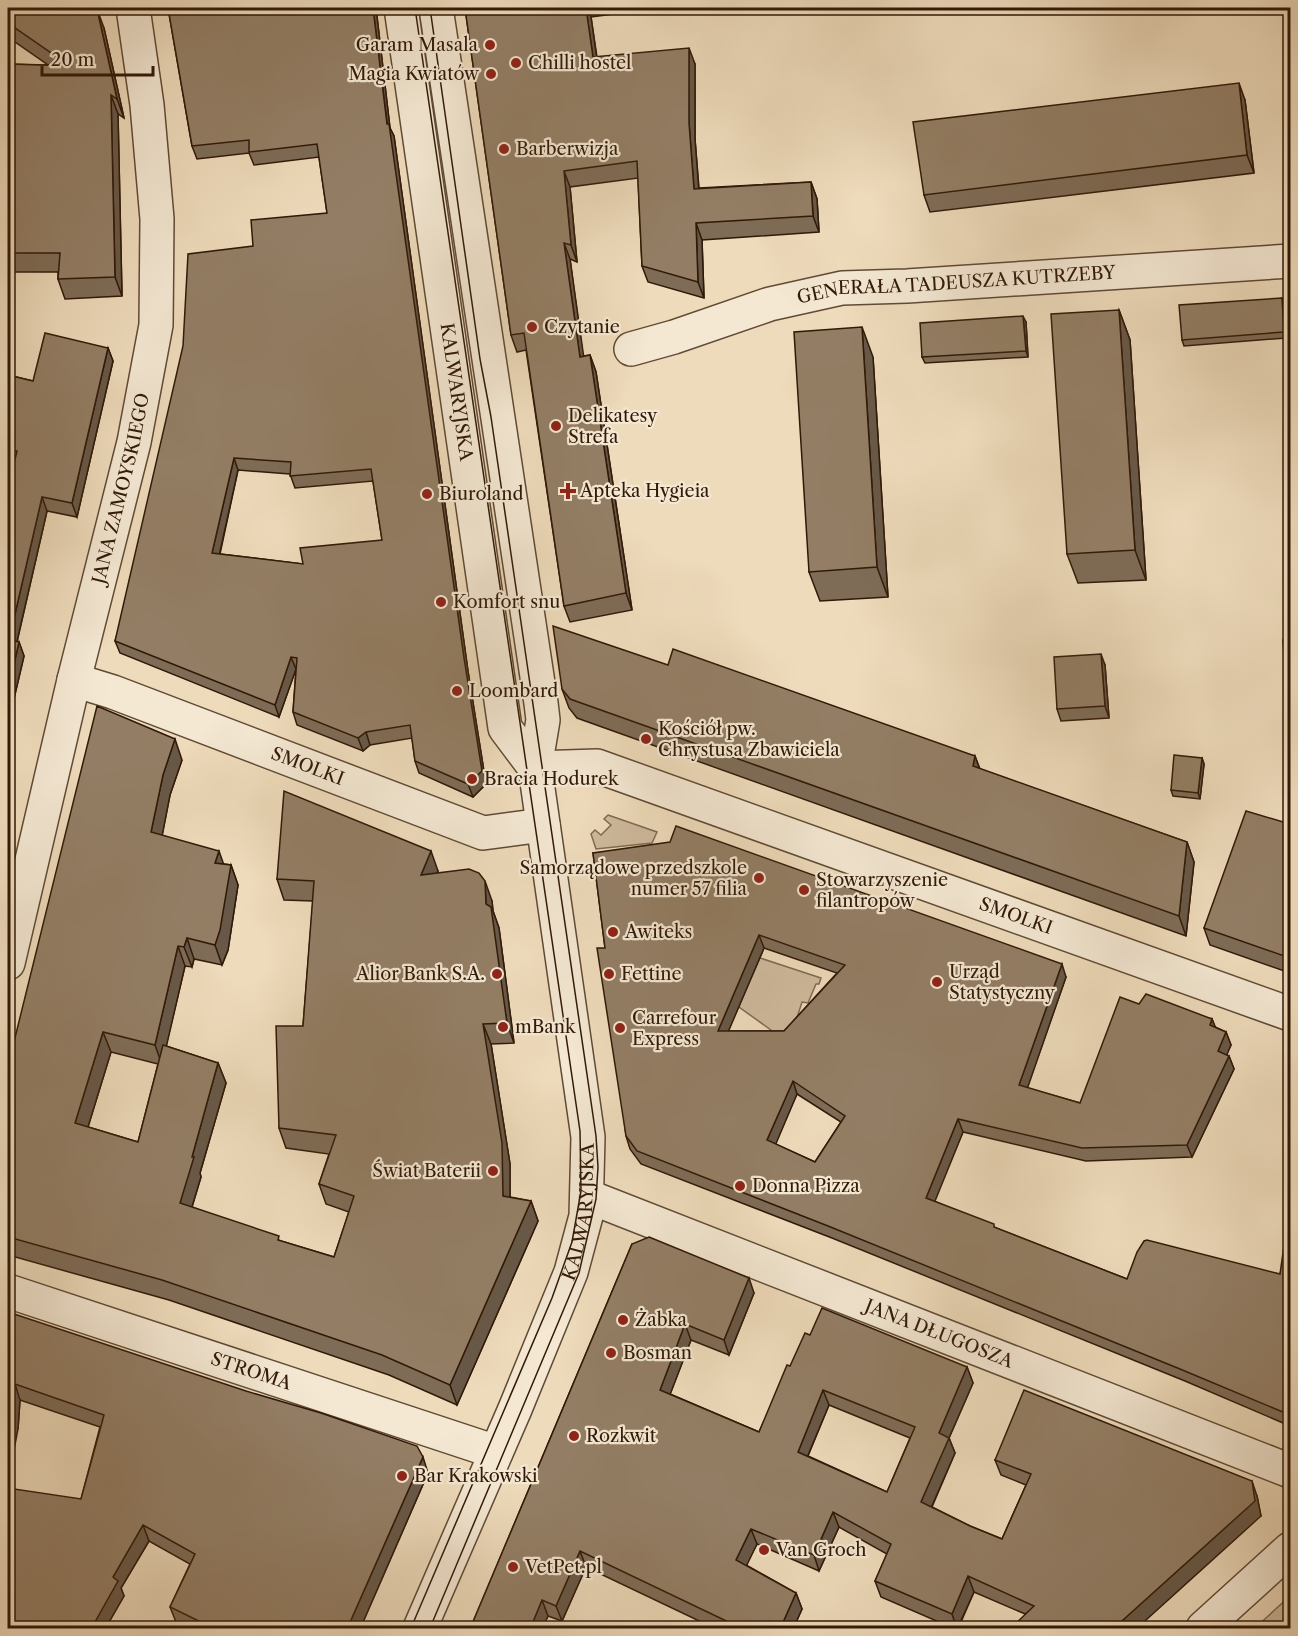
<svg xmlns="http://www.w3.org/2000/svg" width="1298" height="1636" font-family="'Libre Caslon Text',serif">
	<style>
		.green { fill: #ceba9d; stroke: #806a52; stroke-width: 1.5 }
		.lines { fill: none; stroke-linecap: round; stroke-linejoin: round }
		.minor-casing { stroke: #604a35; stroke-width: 36 }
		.tertiary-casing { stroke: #604a35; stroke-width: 36 }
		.minor { stroke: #f4e8d3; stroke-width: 33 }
		.tertiary { stroke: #f4e8d3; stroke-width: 33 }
		.tram { stroke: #311908; stroke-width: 1.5 }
		.wall { fill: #7e6c57; stroke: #311908; stroke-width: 1.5; fill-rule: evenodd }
		.shaded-wall { fill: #675847; stroke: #311908; stroke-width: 1.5 }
		.building { fill: #937e65; stroke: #311908; stroke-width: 1.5; fill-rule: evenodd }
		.poi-dot { fill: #8f2418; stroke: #f4e8d3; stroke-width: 2 }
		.labels { text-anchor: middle; stroke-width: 4.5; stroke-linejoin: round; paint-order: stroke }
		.poi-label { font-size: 18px; fill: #311908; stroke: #f4e8d3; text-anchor: start }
		.street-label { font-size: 18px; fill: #311908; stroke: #f4e8d3 }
	</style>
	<rect width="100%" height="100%" fill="#eedbbb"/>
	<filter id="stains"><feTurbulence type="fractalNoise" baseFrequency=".00333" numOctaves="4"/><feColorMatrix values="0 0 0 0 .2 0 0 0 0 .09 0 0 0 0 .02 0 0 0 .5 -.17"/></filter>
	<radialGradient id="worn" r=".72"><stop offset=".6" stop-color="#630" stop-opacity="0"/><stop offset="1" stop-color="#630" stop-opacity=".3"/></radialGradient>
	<g class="green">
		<polygon points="608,815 657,832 652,843 596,849 591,834 595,830 601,835 611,825 604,819"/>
		<polygon points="745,953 821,978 819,984 816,984 808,1003 802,1002 789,1043 725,997"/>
		<polygon points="1290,1596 1290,1628 1255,1628"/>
	</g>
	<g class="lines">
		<defs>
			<g id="minor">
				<path id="s1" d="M631,349L674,337L770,304L842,288L907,286L1290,261"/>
				<path id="s2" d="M74,680L113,692L483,833L543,825"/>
				<path id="s3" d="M535,768L597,766L1290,1014"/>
				<path id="s4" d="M8,963L74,680L134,442L156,325L157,219L147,105L133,8"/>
				<path id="s5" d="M587,1196L1290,1471"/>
				<path id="s6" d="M8,1291L496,1452"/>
				<polyline points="1203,1628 1290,1549"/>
			</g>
			<g id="tertiary">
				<path id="s7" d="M401,8L505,728L535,768"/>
				<path id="s8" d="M420,1628L515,1409L571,1272L586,1216L588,1137L535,768L543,720L541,703L436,8"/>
			</g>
		</defs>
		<use href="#minor" class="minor-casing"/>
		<use href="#tertiary" class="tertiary-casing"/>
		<use href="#minor" class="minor"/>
		<use href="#tertiary" class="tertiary"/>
		<g class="tram">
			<polyline points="411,1628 552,1298 572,1242 581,1191 580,1131 415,8"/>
			<polyline points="430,1628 579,1273 596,1199 598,1167 596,1136 491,417 480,359 430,8"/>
		</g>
	</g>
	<g class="wall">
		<polygon points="8,8 90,10 104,28 124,118 118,114 122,296 65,299 58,279 58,272 8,272 8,64 48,65 8,37"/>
		<path d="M168,8H376L390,128L394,136L468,671L486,784L473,797L419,773L415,761L412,738L370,745L363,751L297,725L293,712L296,669L279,717L120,653L115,641L253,246L327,213L319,157L254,165L249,153L197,159L192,146ZM238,470L290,474L295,488L373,481L382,540L303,564L220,554Z"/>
		<polygon points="465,8 643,8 643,10 591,17 597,57 695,64 695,139 699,188 811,182 817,199 819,232 702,240 704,298 648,282 642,266 638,178 570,187 577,262 570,259 583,356 590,355 596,372 632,610 570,622 564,606 526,350 517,352 511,335"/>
		<polygon points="1245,100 1254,173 930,212 924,195"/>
		<polygon points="1282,298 1284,304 1286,338 1184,346 1182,340"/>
		<polygon points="1119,310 1130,340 1146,580 1078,583 1067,554"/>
		<polygon points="1026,322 1028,357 925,363 922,357"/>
		<polygon points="108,348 113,361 77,517 47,511 17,642 19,642 24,656 8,724 8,488 14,463 8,462 8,375 33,381"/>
		<polygon points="873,357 888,597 820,601 809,572"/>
		<polygon points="668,665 975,756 980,769 1187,842 1194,862 1186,936 577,718 569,708 562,689"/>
		<polygon points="1105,665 1109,718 1061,721 1057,709"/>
		<polygon points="1202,758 1204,764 1200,799 1173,796 1171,790"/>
		<path d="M182,760L170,795L162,835L224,864L231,865L238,885L228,950L222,965L194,959L192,967L185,966L166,1046L218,1063L226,1083L200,1173L201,1177L192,1207L281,1241L334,1257L349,1212L326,1204L319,1184L329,1154L286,1148L279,1128L303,1026L313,901L284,900L277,879L438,871L437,873L492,901L493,911L499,928L514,1043L491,1044L510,1164V1197L531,1201L538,1221L457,1405L389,1375L169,1300L8,1255V1066ZM111,1052L158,1064L138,1142L88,1127Z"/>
		<polygon points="1290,824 1290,973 1210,945 1204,928"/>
		<path d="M593,853L1066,977L1027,1088L1080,1103L1139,1004L1212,1019L1215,1027L1226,1032L1231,1045L1226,1055L1229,1056L1234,1069L1192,1157L1086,1161L963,1132L934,1201L996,1228L1127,1279L1280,1274L1290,1240V1426L1185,1381L832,1238L641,1164L630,1149L626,1136L605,948ZM764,948L837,973L784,1031H728ZM797,1094L841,1122L815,1162L775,1144Z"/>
		<path d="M632,1244L754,1293L729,1355L691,1340L670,1394L759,1432L790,1366L810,1335L967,1367L973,1383L949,1438L955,1453L932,1507L970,1526L1002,1539L1026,1485L1001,1475L995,1460L1257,1496L1261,1516L1025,1614L974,1592L958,1629H955L881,1597L875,1581L887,1554L839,1527L819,1571L757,1544L746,1565L796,1593L802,1609L793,1629H716L586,1567L562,1621L548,1616L542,1629H470ZM829,1405L910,1438L887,1492L808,1456Z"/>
		<polygon points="8,1312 428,1473 360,1629 189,1629 176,1622 170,1607 190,1564 149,1541 121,1588 124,1596 105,1629 8,1629 81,1499 100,1427 20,1400 18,1429"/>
	</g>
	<g class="shaded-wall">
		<polygon points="373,8 376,8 390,128 394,136 468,671 486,784 473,797 468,784"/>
		<polygon points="586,8 587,8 591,17 599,74 593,57"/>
		<polygon points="97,9 104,28 124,118 117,99"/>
		<polygon points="689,48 695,64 695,139 700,205 694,189 689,123"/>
		<polygon points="1239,83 1245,100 1254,173 1247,155"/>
		<polygon points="111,95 118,114 122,296 115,277"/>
		<polygon points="564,171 570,187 577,262 571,245"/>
		<polygon points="811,182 817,199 819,232 813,216"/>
		<polygon points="696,223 702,240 704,298 698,282"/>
		<polygon points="564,243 570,259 586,373 580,357"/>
		<polygon points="1282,298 1284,304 1286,338 1284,332"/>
		<polygon points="1119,310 1130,340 1146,580 1135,550"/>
		<polygon points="1023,316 1026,322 1028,357 1026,351"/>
		<polygon points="862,327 873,357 888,597 877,567"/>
		<polygon points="108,348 113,361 77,517 72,503"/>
		<polygon points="590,355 596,372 632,610 626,593"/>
		<polygon points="234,458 238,470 217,565 212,553"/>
		<polygon points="42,497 47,511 14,654 9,640"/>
		<polygon points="19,642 24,656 8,724 8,690"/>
		<polygon points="1101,654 1105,665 1109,718 1105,706"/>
		<polygon points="291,657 296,669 279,717 275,705"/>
		<polygon points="366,732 370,745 363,751 358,738"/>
		<polygon points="175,739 182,760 170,795 159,852 151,832 163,775"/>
		<polygon points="975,756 982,776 973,766"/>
		<polygon points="1202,758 1204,764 1200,799 1198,793"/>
		<polygon points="1187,842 1194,862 1186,936 1179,916"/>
		<polygon points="219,851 226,871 215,863"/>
		<polygon points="431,851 438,871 428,895 421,875"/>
		<polygon points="231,865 238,885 228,950 222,965 215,945"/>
		<polygon points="485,881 492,901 493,911 499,928 514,1043 507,1023 486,904"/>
		<polygon points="759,935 764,948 723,1044 718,1031"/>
		<polygon points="187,938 194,959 192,967 184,947"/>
		<polygon points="178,946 185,966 162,1065 155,1045"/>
		<polygon points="1062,964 1066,977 1024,1098 1019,1085"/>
		<polygon points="1212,1019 1217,1031 1210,1025"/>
		<polygon points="483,1024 491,1044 510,1164 510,1216 503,1196"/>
		<polygon points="103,1032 111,1052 83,1143 75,1123"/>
		<polygon points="1226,1032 1231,1045 1223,1064 1218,1051"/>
		<polygon points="1229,1056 1234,1069 1192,1157 1187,1145"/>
		<polygon points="218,1063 226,1083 200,1173 201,1177 187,1223 180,1203 192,1157"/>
		<polygon points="793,1081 797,1094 772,1153 767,1140"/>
		<polygon points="958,1119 963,1132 931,1211 926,1198"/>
		<polygon points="531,1201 538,1221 457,1405 450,1385"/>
		<polygon points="749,1278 754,1293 729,1355 724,1340"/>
		<polygon points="685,1324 691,1340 666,1405 660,1390"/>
		<polygon points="967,1367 973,1383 949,1438 955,1453 927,1517 921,1502 939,1433"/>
		<polygon points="15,1384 20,1400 18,1429 8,1481 8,1437"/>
		<polygon points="823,1390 829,1405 803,1467 798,1452"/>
		<polygon points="423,1457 428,1473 360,1629 347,1629"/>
		<polygon points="1252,1481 1257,1496 1261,1516 1136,1629 1113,1629"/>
		<polygon points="833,1512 839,1527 819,1571 814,1555"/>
		<polygon points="143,1525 149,1541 121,1588 124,1596 105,1629 91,1629 113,1577"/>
		<polygon points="751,1529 757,1544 742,1575 736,1560"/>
		<polygon points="580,1551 586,1567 562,1621 556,1606"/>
		<polygon points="968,1576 974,1592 957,1629 952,1614"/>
		<polygon points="796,1593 802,1609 793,1629 782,1629 781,1627"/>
		<polygon points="542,1600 548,1616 542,1629 530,1629"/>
	</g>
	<g class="building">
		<polygon points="8,8 88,8 89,10 97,9 117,99 111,95 115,277 58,279 60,253 8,253 8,64 70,66 8,23"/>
		<path d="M168,8H373L387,124H389L464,658L482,771L468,784L415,761L410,725L366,732L358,738L293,712L297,658L291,657L275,705L115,641L183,346L188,254L253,246L251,220L327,213L317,144L249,152V140L192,146ZM234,458L291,462L290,476L371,469L382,540L300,548L303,564L212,553Z"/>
		<polygon points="465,8 586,8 593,57 689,48 689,123 694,189 811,182 813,216 696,223 698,282 642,266 637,161 564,171 571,245 564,243 580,357 590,355 626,593 564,606 524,333 511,335"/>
		<polygon points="1239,83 1247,155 924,195 913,122"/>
		<polygon points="1282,298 1284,332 1182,340 1179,305"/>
		<polygon points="1119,310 1135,550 1067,554 1051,314"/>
		<polygon points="1023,316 1026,351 922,357 920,323"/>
		<polygon points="862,327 877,567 809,572 794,332"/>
		<polygon points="45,333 108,348 72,503 42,497 9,640 19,642 8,690 8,488 17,451 8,449 8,375 33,381"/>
		<polygon points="553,626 668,665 673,649 975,756 973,766 1187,842 1179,916 570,699 562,689"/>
		<polygon points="1290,639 1290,752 1283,640"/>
		<polygon points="1101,654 1105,706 1057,709 1054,657"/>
		<polygon points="97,706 175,739 163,775 151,832 219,851 215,863 231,865 220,930 215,945 187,938 184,947 178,946 155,1045 103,1032 75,1123 138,1142 163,1045 218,1063 192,1157 194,1157 180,1203 279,1236 278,1240 334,1257 354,1196 319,1184 336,1135 279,1128 276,1026 303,1026 314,881 277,879 284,791 431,851 421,875 469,869 479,873 485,881 486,904 491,907 507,1023 483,1024 502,1143 503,1196 531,1201 450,1385 382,1355 162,1280 8,1237 8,1066"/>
		<polygon points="1174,755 1202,758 1198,793 1171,790"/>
		<polygon points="1246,811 1290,824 1290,958 1204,928"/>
		<path d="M676,826L1062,964L1019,1085L1080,1103L1120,997L1139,1004L1146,994L1212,1019L1210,1025L1226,1032L1218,1051L1229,1056L1187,1145L1082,1148L958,1119L926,1198L994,1224V1227L1127,1279L1137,1252L1144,1241L1147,1240L1280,1274L1285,1239L1290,1240V1415L1180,1369L828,1226L637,1151L626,1136L597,948H605L593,853L670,842ZM759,935L845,965L784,1031H718ZM793,1081L845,1116L815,1162L767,1140Z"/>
		<path d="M649,1237L749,1278L724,1340L685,1324L660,1390L759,1432L787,1365L790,1366L805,1333L810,1335L822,1308L967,1367L939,1433L949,1438L921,1502L970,1526L1002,1539L1031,1474L995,1460L1024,1390L1252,1481L1255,1501L1113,1629H1010L1034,1606L968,1576L952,1614L875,1581L891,1544L833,1512L814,1555L751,1529L736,1560L796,1593L781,1627L785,1629H743L580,1551L556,1606L542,1600L530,1629H470L632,1244ZM823,1390L915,1427L887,1492L798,1452Z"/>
		<polygon points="8,1312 246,1391 321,1413 417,1446 423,1457 347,1629 215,1629 170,1607 195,1554 143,1525 113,1577 118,1581 91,1629 8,1629 8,1488 81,1499 104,1415 15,1384 12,1414 8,1437"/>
	</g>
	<g class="poi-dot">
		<circle cx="490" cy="45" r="6"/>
		<circle cx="516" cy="63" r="6"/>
		<circle cx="491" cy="74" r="6"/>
		<circle cx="504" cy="149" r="6"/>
		<circle cx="532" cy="327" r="6"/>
		<circle cx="556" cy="426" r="6"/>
		<path d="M565 482h6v6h6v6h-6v6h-6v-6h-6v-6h6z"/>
		<circle cx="427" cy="494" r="6"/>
		<circle cx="441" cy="602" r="6"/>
		<circle cx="457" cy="691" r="6"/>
		<circle cx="646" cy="739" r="6"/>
		<circle cx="472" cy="779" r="6"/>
		<circle cx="759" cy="878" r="6"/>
		<circle cx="804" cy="890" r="6"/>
		<circle cx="613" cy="932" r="6"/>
		<circle cx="497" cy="974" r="6"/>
		<circle cx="609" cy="974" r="6"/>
		<circle cx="937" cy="982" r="6"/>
		<circle cx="503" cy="1027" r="6"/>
		<circle cx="620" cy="1028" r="6"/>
		<circle cx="493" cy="1171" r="6"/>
		<circle cx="740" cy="1186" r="6"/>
		<circle cx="623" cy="1320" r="6"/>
		<circle cx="611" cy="1353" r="6"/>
		<circle cx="574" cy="1436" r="6"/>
		<circle cx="402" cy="1476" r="6"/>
		<circle cx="764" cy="1550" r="6"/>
		<circle cx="513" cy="1567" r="6"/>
	</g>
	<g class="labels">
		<g class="poi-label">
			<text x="478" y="51" text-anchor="end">Garam Masala</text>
			<text x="528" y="69">Chilli hostel</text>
			<text x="479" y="80" text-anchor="end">Magia Kwiatów</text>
			<text x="516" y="155">Barberwizja</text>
			<text x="544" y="333">Czytanie</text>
			<text x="568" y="422">Delikatesy<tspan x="568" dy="21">Strefa</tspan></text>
			<text x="580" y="497">Apteka Hygieia</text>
			<text x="439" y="500">Biuroland</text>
			<text x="453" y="608">Komfort snu</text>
			<text x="469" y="697">Loombard</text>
			<text x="658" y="735">Kościół pw.<tspan x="658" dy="21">Chrystusa Zbawiciela</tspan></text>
			<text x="484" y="785">Bracia Hodurek</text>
			<text x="747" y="874" text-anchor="end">Samorządowe przedszkole<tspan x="747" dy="21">numer 57 filia</tspan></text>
			<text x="816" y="886">Stowarzyszenie<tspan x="816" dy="21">filantropów</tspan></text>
			<text x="625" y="938">Awiteks</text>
			<text x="949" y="978">Urząd<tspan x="949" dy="21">Statystyczny</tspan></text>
			<text x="485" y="980" text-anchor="end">Alior Bank S.A.</text>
			<text x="621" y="980">Fettine</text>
			<text x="632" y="1024">Carrefour<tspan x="632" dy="21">Express</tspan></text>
			<text x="515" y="1033">mBank</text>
			<text x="481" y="1177" text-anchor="end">Świat Baterii</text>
			<text x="752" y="1192">Donna Pizza</text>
			<text x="635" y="1326">Żabka</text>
			<text x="623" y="1359">Bosman</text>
			<text x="586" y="1442">Rozkwit</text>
			<text x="414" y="1482">Bar Krakowski</text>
			<text x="776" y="1556">Van Groch</text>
			<text x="525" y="1573">VetPet.pl</text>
		</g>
		<g class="street-label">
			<text dy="6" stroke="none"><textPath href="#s1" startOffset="334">GENERAŁA TADEUSZA KUTRZEBY</textPath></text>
			<text dy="6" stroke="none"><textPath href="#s7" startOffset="388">KALWARYJSKA</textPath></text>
			<text dy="6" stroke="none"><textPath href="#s4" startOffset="488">JANA ZAMOYSKIEGO</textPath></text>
			<text dy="6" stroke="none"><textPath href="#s2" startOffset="249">SMOLKI</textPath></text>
			<text dy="6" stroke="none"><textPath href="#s3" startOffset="507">SMOLKI</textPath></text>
			<text dy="6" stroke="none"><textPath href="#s8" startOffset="448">KALWARYJSKA</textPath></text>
			<text dy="6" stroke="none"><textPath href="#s5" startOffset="378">JANA DŁUGOSZA</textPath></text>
			<text dy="6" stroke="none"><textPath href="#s6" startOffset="256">STROMA</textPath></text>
		</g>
	</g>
	<rect width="1298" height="1636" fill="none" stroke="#eedbbb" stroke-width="30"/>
	<rect x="9" y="9" width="1280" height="1618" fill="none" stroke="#311908" stroke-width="3"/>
	<rect x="15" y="15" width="1268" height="1606" fill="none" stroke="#311908" stroke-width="1.5"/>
	<path d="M42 66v9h111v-9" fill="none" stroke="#311908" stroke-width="3"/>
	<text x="51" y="66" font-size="18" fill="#311908" stroke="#f4e8d3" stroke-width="4.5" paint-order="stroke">20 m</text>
	<rect width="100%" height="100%" filter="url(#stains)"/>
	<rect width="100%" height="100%" fill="url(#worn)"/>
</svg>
